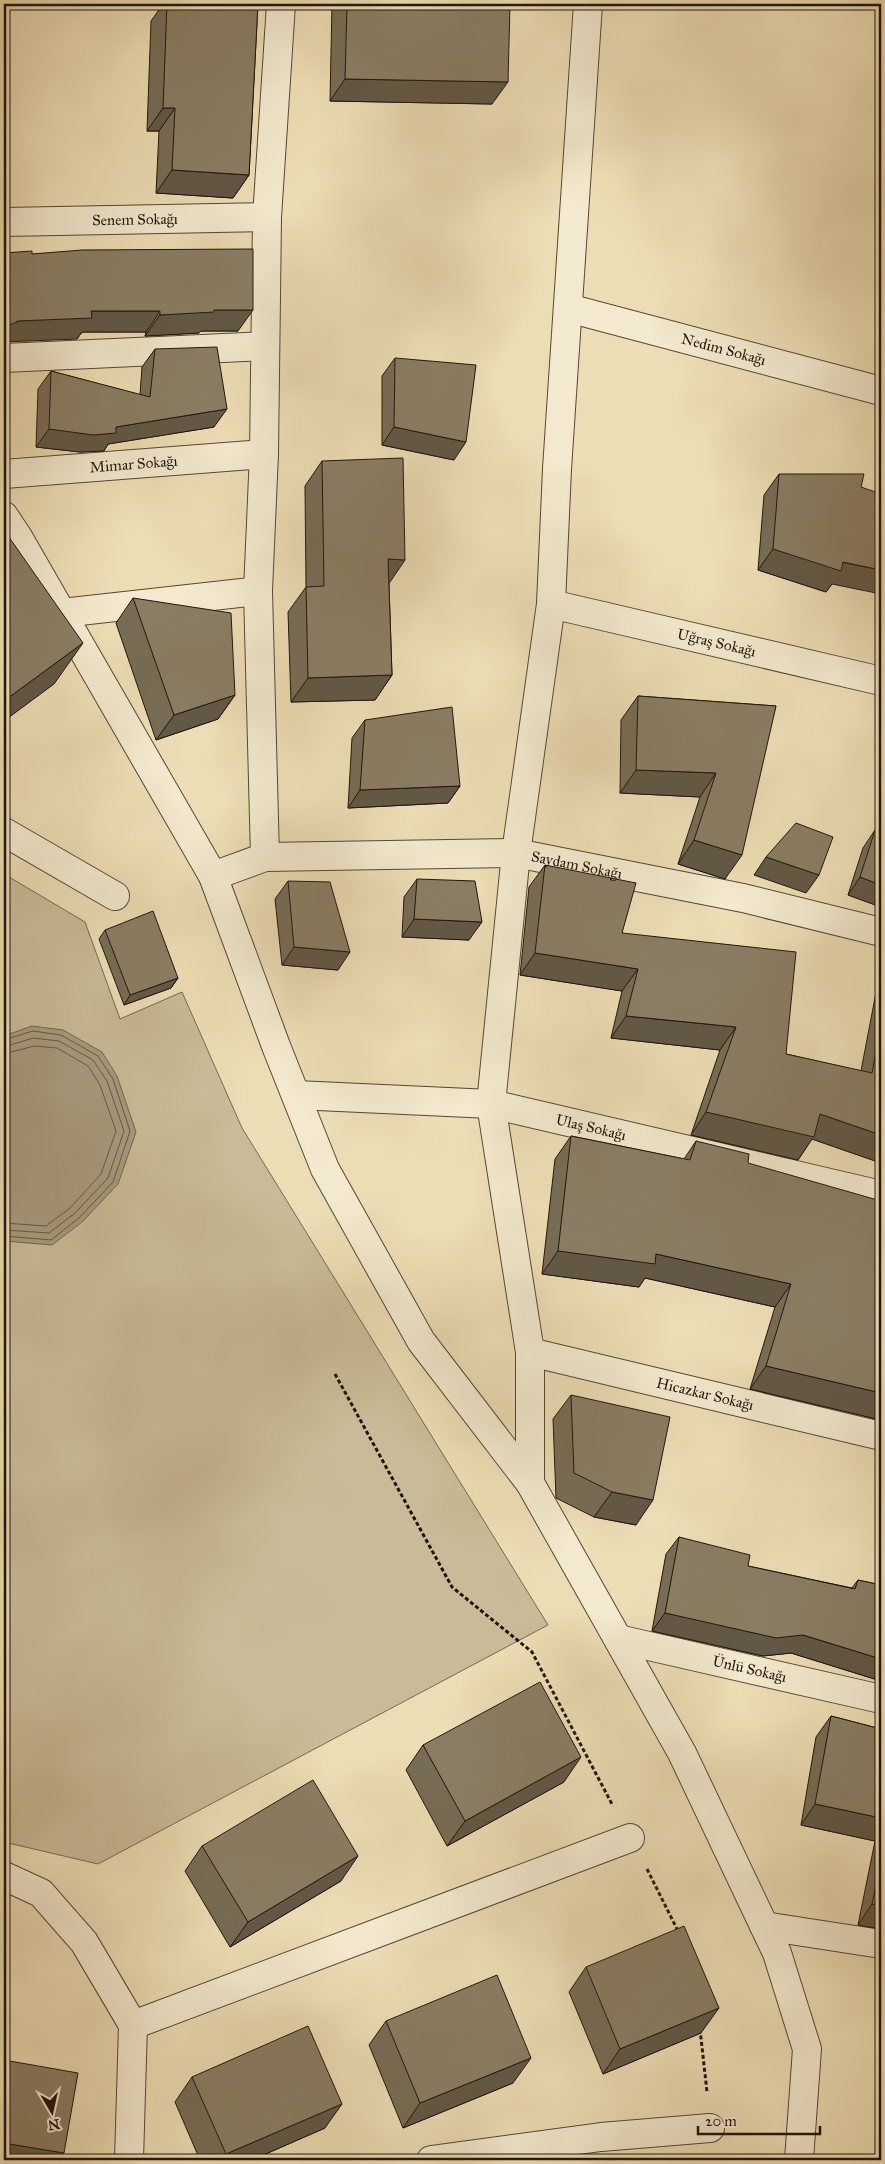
<svg xmlns="http://www.w3.org/2000/svg" width="885" height="2164" font-family="'IM FELL Great Primer',serif">
	<style>
		.green { fill: #cabb98; stroke: #746853 }
		.water { fill: #a7997c; stroke: #716550 }
		.lines { fill: none; stroke-linecap: round; stroke-linejoin: round }
		.shore { stroke: #635845; stroke-width: 1 }
		.street-casing { stroke: #524838; stroke-width: 30 }
		.path { stroke: #1f160e; stroke-width: 3; stroke-dasharray: 4 2.5; stroke-linecap: butt }
		.street { stroke: #f3e9ce; stroke-width: 28 }
		.wall { fill: #776c56; stroke: #1f160e }
		.shaded-wall { fill: #615846; stroke: #1f160e }
		.building { fill: #8a7d64; stroke: #1f160e }
		.labels { text-anchor: middle; stroke-width: 4; stroke-linejoin: round; paint-order: stroke }
		.street-label { font-size: 15px; fill: #1f160e; stroke: #f3e9ce }
	</style>
	<rect width="100%" height="100%" fill="#edddb4"/>
	<filter id="stains"><feTurbulence type="fractalNoise" baseFrequency=".004" numOctaves="4"/><feColorMatrix values="0 0 0 0 .2 0 0 0 0 .09 0 0 0 0 .02 0 0 0 .5 -.17"/></filter>
	<radialGradient id="worn" r=".72"><stop offset=".6" stop-color="#630" stop-opacity="0"/><stop offset="1" stop-color="#630" stop-opacity=".3"/></radialGradient>
	<polygon class="green" points="4,874 85,922 120,1019 182,992 242,1128 548,1625 98,1864 4,1842"/>
	<polygon class="water" points="32,1026 63,1030 102,1052 117,1076 136,1132 118,1184 82,1222 52,1245 4,1241 4,1036"/>
	<g class="lines">
		<g class="shore">
			<polyline points="4,1040 33,1031 61,1035 98,1056 113,1079 130,1131 113,1182 79,1218 51,1240 4,1236"/>
			<polyline points="4,1047 33,1038 59,1041 93,1060 107,1081 124,1131 108,1178 75,1213 49,1233 4,1230"/>
			<polyline points="4,1054 34,1046 57,1048 88,1066 100,1085 116,1131 101,1174 70,1208 46,1226 4,1223"/>
		</g>
		<defs>
			<g id="street">
				<polyline points="588,4 557,469 551,604 516,853 491,1104 530,1352 530,1483 682,1753 777,1953 807,2049 799,2160"/>
				<path id="s1" d="M4,222L267,217"/>
				<path id="s2" d="M568,308L881,391"/>
				<polyline points="4,358 265,346"/>
				<path id="s3" d="M4,474L264,454"/>
				<polyline points="4,516 18,537 213,876"/>
				<path id="s4" d="M551,604L881,681"/>
				<polyline points="62,613 258,591"/>
				<polyline points="4,832 115,896"/>
				<polyline points="265,857 258,591 264,454 267,217 281,4"/>
				<path id="s5" d="M296,1095L491,1104L881,1195"/>
				<path id="s6" d="M530,1352L881,1436"/>
				<path id="s7" d="M530,1483L421,1341L325,1169L276,1046L213,876L265,857L516,853L743,898L881,932"/>
				<path id="s8" d="M618,1639L881,1699"/>
				<polyline points="4,1876 41,1893 84,1942 133,2025"/>
				<polyline points="764,1926 881,1944"/>
				<polyline points="129,2160 133,2025 630,1838"/>
				<polyline points="431,2160 601,2137 710,2128"/>
			</g>
		</defs>
		<use href="#street" class="street-casing"/>
		<g class="path">
			<polyline points="335,1374 452,1587 532,1652 613,1806"/>
			<polyline points="647,1869 679,1933"/>
			<polyline points="700,2029 707,2092"/>
		</g>
		<use href="#street" class="street"/>
	</g>
	<g class="wall">
		<polygon points="163,4 258,4 249,175 233,198 156,193 159,131 147,131 151,21"/>
		<polygon points="332,4 510,4 492,104 330,101"/>
		<polygon points="32,254 238,331 201,331 199,333 145,336 146,332 82,332 77,339"/>
		<polygon points="155,349 214,427 108,444 104,451 80,452 36,447 38,389 51,371 140,395 142,367"/>
		<polygon points="395,358 454,460 382,445 382,376"/>
		<polygon points="322,461 389,584 392,675 375,700 291,702 288,612 306,587 305,486"/>
		<polygon points="779,474 832,584 826,592 758,570 764,495"/>
		<polygon points="133,598 235,695 218,719 156,740 116,623"/>
		<polygon points="638,696 776,706 725,879 678,864 700,797 620,793 621,720"/>
		<polygon points="365,720 460,786 448,803 348,808 352,738"/>
		<polygon points="875,830 881,907 848,895 863,848"/>
		<polygon points="545,865 622,933 786,1054 861,1071 878,982 881,978 881,1163 812,1139 798,1160 691,1135 720,1050 611,1038 622,991 520,975 529,887"/>
		<polygon points="417,879 469,940 402,937 404,897"/>
		<polygon points="288,881 338,970 282,965 275,899"/>
		<polygon points="105,930 178,978 171,988 124,1005 99,939"/>
		<polygon points="571,1136 684,1159 696,1141 748,1163 881,1420 750,1389 775,1307 645,1278 639,1287 542,1274 555,1159"/>
		<polygon points="571,1395 636,1525 594,1517 556,1498 553,1419"/>
		<polygon points="679,1537 748,1566 852,1588 858,1580 881,1585 881,1681 791,1653 763,1656 652,1631 666,1554"/>
		<polygon points="831,1716 881,1729 881,1929 858,1925 875,1841 801,1825 816,1737"/>
		<polygon points="423,1745 564,1782 447,1846 406,1770"/>
		<polygon points="202,1846 341,1881 230,1947 185,1871"/>
		<polygon points="586,1967 701,2033 603,2074 569,1992"/>
		<polygon points="386,2021 513,2083 403,2128 369,2045"/>
		<polygon points="192,2077 325,2128 252,2160 200,2160 175,2102"/>
	</g>
	<g class="shaded-wall">
		<polygon points="345,79 508,82 492,104 330,101"/>
		<polygon points="163,108 175,108 159,131 147,131"/>
		<polygon points="172,170 249,175 233,198 156,193"/>
		<polygon points="214,310 253,310 238,331 201,331 199,333 145,336 160,315"/>
		<polygon points="91,311 160,311 146,332 82,332 77,339 4,342 4,326 18,321"/>
		<polygon points="227,409 214,427 108,444 104,451 80,452 36,447 49,429 116,427"/>
		<polygon points="394,427 466,442 454,460 382,445"/>
		<polygon points="773,549 881,570 881,594 832,584 826,592 758,570"/>
		<polygon points="388,559 405,560 388,585"/>
		<polygon points="83,643 54,684 4,721 4,701"/>
		<polygon points="392,675 375,700 291,702 308,678"/>
		<polygon points="235,695 218,719 156,740 174,715"/>
		<polygon points="636,770 716,773 700,797 620,793"/>
		<polygon points="460,786 448,803 348,808 360,790"/>
		<polygon points="694,840 742,855 725,879 678,864"/>
		<polygon points="766,857 819,875 806,893 754,875"/>
		<polygon points="860,877 881,885 881,907 848,895"/>
		<polygon points="414,919 482,922 469,940 402,937"/>
		<polygon points="294,947 350,952 338,970 282,965"/>
		<polygon points="535,953 638,969 622,991 520,975"/>
		<polygon points="178,978 171,988 124,1005 130,995"/>
		<polygon points="626,1016 736,1027 720,1050 611,1038"/>
		<polygon points="706,1112 820,1114 881,1135 881,1163 812,1139 798,1160 691,1135"/>
		<polygon points="558,1251 656,1254 791,1284 775,1307 645,1278 639,1287 542,1274"/>
		<polygon points="766,1366 881,1393 881,1420 750,1389"/>
		<polygon points="612,1492 653,1500 636,1525 594,1517"/>
		<polygon points="665,1613 803,1635 881,1659 881,1681 791,1653 763,1656 652,1631"/>
		<polygon points="581,1757 564,1782 447,1846 465,1821"/>
		<polygon points="815,1804 881,1818 881,1832 875,1841 801,1825"/>
		<polygon points="358,1856 341,1881 230,1947 248,1922"/>
		<polygon points="872,1904 881,1905 881,1929 858,1925"/>
		<polygon points="719,2008 701,2033 603,2074 620,2049"/>
		<polygon points="531,2058 513,2083 403,2128 420,2103"/>
		<polygon points="342,2104 325,2128 252,2160 222,2160 226,2154"/>
		<polygon points="4,2143 64,2153 59,2160 4,2160"/>
	</g>
	<g class="building">
		<polygon points="167,4 258,4 249,175 172,170 175,108 163,108"/>
		<polygon points="347,4 510,4 508,82 345,79"/>
		<polygon points="253,249 253,310 214,310 214,312 160,315 160,311 91,311 92,318 18,321 8,326 4,326 4,253 32,251 32,254 82,250"/>
		<polygon points="217,347 227,409 116,427 116,433 93,435 49,429 51,371 150,397 155,349"/>
		<polygon points="395,358 476,365 466,442 394,427"/>
		<polygon points="403,458 405,560 388,559 392,675 308,678 306,587 324,586 322,461"/>
		<polygon points="779,474 864,474 861,487 881,494 881,570 843,562 841,571 773,549"/>
		<polygon points="4,530 83,643 4,701"/>
		<polygon points="133,598 231,613 235,695 174,715"/>
		<polygon points="638,696 776,706 742,855 694,840 716,773 636,770"/>
		<polygon points="452,707 460,786 360,790 365,720"/>
		<polygon points="796,823 833,837 819,875 766,857"/>
		<polygon points="875,830 881,832 881,885 860,877"/>
		<polygon points="545,865 636,883 622,933 796,952 786,1054 872,1073 881,1024 881,1135 820,1114 814,1137 706,1112 736,1027 626,1016 638,969 535,953"/>
		<polygon points="417,879 475,881 482,922 414,919"/>
		<polygon points="288,881 330,882 350,952 294,947"/>
		<polygon points="153,911 178,978 130,995 105,930"/>
		<polygon points="571,1136 690,1160 696,1141 749,1154 748,1163 881,1201 881,1393 766,1366 791,1284 656,1254 655,1264 558,1251"/>
		<polygon points="571,1395 670,1417 653,1500 612,1492 574,1473"/>
		<polygon points="679,1537 750,1555 748,1566 855,1589 858,1580 881,1585 881,1659 803,1635 776,1638 665,1613"/>
		<polygon points="540,1682 581,1757 465,1821 423,1745"/>
		<polygon points="831,1716 881,1729 881,1818 815,1804"/>
		<polygon points="313,1780 358,1856 248,1922 202,1846"/>
		<polygon points="881,1860 881,1905 872,1904"/>
		<polygon points="684,1926 719,2008 620,2049 586,1967"/>
		<polygon points="497,1975 531,2058 420,2103 386,2021"/>
		<polygon points="308,2026 342,2104 226,2154 192,2077"/>
		<polygon points="4,2060 78,2073 64,2153 4,2143"/>
	</g>
	<g class="labels">
		<g class="street-label">
			<text dy="5" stroke="none"><textPath href="#s1" startOffset="131">Senem Sokağı</textPath></text>
			<text dy="5" stroke="none"><textPath href="#s2" startOffset="161">Nedim Sokağı</textPath></text>
			<text dy="5" stroke="none"><textPath href="#s3" startOffset="130">Mimar Sokağı</textPath></text>
			<text dy="5" stroke="none"><textPath href="#s4" startOffset="170">Uğraş Sokağı</textPath></text>
			<text dy="5" stroke="none"><textPath href="#s7" startOffset="1058">Saydam Sokağı</textPath></text>
			<text dy="5" stroke="none"><textPath href="#s5" startOffset="298">Ulaş Sokağı</textPath></text>
			<text dy="5" stroke="none"><textPath href="#s6" startOffset="180">Hicazkar Sokağı</textPath></text>
			<text dy="5" stroke="none"><textPath href="#s8" startOffset="135">Ünlü Sokağı</textPath></text>
		</g>
	</g>
	<rect width="885" height="2164" fill="none" stroke="#edddb4" stroke-width="20"/>
	<rect x="5" y="5" width="875" height="2154" fill="none" stroke="#1f160e" stroke-width="2.5"/>
	<rect x="10" y="10" width="865" height="2144" fill="none" stroke="#1f160e"/>
	<g transform="translate(52 2112) rotate(171)" stroke="#f3e9ce" stroke-width="4" paint-order="stroke">
	<path d="M0-4L9 19L0 12L-9 19Z" fill="#1f160e"/>
	<text y="-8" font-size="14" font-weight="bold" text-anchor="middle" fill="#1f160e">N</text>
	</g>
	<path d="M698 2126v8h122v-8" fill="none" stroke="#1f160e" stroke-width="2.5"/>
	<text x="705" y="2126" font-size="15" fill="#1f160e" stroke="#f3e9ce" stroke-width="4" paint-order="stroke">20 m</text>
	<rect width="100%" height="100%" filter="url(#stains)"/>
	<rect width="100%" height="100%" fill="url(#worn)"/>
</svg>
